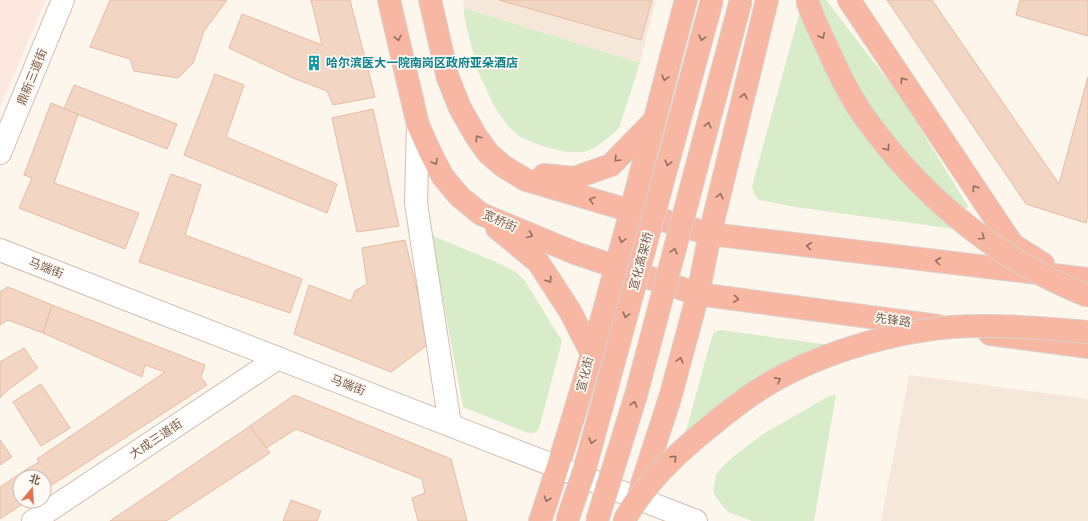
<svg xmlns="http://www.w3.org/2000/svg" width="1088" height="521" font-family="'Noto Sans','Noto Sans SC',sans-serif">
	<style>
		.residential { fill: #f5e8da }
		.commercial { fill: #fde8e0 }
		.green { fill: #d8ecc9 }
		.building { fill: #f3d5c3; stroke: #e6bba3 }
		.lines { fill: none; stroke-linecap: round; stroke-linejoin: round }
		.minor-casing { stroke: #d1beb0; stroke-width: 24 }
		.highway-casing { stroke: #dad1cd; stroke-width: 24 }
		.minor { stroke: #fff; stroke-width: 22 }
		.highway { stroke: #f7b7a3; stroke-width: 22 }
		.highway-bridge-casing { stroke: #dad1cd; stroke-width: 24; stroke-linecap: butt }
		.highway-bridge { stroke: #f7b7a3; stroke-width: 22 }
		.oneway { stroke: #936e5e }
		.labels { text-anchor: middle; stroke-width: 3.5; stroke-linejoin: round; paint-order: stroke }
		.culture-label { font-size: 12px; font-weight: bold; fill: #0d838f; stroke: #fffaf3; text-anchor: start }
		.street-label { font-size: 12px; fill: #7a5c4d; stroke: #fffaf3 }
	</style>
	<rect width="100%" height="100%" fill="#fdf6ec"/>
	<g class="residential">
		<polygon points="463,0 656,0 640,63 464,8"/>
		<polygon points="909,375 1088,399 1088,521 881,521"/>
	</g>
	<polygon class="commercial" points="0,0 46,0 0,107"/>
	<g class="green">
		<polygon points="803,0 826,0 900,96 968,206 955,229 795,207 759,200 754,194 752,186"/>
		<polygon points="464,8 640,63 619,128 608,138 594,148 584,152 567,152 542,146 520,137 508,126 494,106 477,69 464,16"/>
		<polygon points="431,235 498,263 516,272 525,281 562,341 539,429 534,433 528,433 463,407"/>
		<polygon points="721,330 837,346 685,435 708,350 714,332"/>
		<polygon points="836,395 814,521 752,521 728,512 717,499 713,491 716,475 721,468 733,457 763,434 829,396"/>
	</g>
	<g class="building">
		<polygon points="110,0 227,0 204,31 193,63 178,78 134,71 130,59 90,47"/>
		<polygon points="311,0 350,0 375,97 333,105 327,91 293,78 229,48 242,14 322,45"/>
		<polygon points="499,0 652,0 641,40"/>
		<polygon points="887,0 932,0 1059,184 1088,77 1088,215 1086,223 1026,204"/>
		<polygon points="1020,0 1088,0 1088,36 1016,15"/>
		<polygon points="215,74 244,85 226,137 337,184 327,213 184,155"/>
		<polygon points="74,85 177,124 167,149 64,109"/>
		<polygon points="51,103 78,114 54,183 139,213 125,249 19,208 32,178 24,175"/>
		<polygon points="373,109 399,226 357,232 332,118"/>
		<polygon points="171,174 201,185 185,235 302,279 290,313 139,262"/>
		<polygon points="405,240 430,343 391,372 294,334 309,285 351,301 355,291 367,284 362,248"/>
		<polygon points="8,287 52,305 43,333 8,320 0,325 0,292"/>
		<polygon points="52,305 205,365 201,377 207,385 44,490 44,477 33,477 27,469 39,462 37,459 165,372 145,365 142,377 43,333"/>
		<polygon points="24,348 38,368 9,389 0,398 0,362"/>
		<polygon points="41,384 70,428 41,446 13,402"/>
		<polygon points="294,395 451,459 467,521 418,521 412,498 425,493 422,479 296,429 266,448 250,426"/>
		<polygon points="250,426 270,453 166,521 110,521"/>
		<polygon points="0,440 12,457 0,465"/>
		<polygon points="27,469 33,477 20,477 20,501 27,501 0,519 0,487"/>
		<polygon points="291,500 321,511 317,521 283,521"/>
	</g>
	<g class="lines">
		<defs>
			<g id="minor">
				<polyline points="418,125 416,203 450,425"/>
				<polyline points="0,153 63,0"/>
				<polyline points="0,250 696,521"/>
				<polyline points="33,521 278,358"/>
			</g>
			<g id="highway">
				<polyline points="389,0 418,125 430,152 443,177 460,197 481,214 575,253 698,294 938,326"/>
				<polyline points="430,0 448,78 460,108 476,136 488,153 503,166 526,180 710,234 1088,279"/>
				<polyline points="849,0 1013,245 1043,264"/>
				<polyline points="544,175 574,178 611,165 653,122"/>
				<polyline points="497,228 538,262 570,311 592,354"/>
				<polyline points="990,334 1088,347"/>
				<polyline points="637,499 670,398 698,294 710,234 767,0"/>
				<path d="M540,521C598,350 640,174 686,0"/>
			</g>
		</defs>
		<use href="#minor" class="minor-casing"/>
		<use href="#highway" class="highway-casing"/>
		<use href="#minor" class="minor"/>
		<use href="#highway" class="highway"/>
		<defs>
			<g id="highway-bridge">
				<path d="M807,0C812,16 820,32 827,47C836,68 847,90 859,109C864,117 870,124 875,131C929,203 1004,263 1088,296"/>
				<polyline points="567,521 585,468 712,0"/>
				<polyline points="597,521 636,395 741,0"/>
				<path d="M624,521C643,486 676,454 707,429C724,415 741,401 760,389C820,351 909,326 979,326C1016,325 1052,329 1088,332"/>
			</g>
		</defs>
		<use href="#highway-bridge" class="highway-bridge-casing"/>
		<use href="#highway-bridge" class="highway-bridge"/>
	</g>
	<defs><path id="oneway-chevron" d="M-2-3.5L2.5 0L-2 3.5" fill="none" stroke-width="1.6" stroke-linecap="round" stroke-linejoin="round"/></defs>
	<g class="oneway">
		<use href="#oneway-chevron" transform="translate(822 36) rotate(65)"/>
		<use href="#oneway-chevron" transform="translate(398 38) rotate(77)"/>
		<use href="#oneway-chevron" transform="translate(702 38) rotate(105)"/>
		<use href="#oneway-chevron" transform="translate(665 78) rotate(105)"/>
		<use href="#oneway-chevron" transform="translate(903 80) rotate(-124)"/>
		<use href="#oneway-chevron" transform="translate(744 96) rotate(-77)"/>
		<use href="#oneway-chevron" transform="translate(708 125) rotate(-75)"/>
		<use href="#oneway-chevron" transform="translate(478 138) rotate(-124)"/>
		<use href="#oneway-chevron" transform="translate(887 148) rotate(53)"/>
		<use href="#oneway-chevron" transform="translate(617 159) rotate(134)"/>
		<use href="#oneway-chevron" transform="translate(435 162) rotate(62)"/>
		<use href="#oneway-chevron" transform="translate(668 163) rotate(105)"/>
		<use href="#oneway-chevron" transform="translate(975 188) rotate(-124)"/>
		<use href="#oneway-chevron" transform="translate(720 196) rotate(-76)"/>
		<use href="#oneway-chevron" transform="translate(592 200) rotate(-164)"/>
		<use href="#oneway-chevron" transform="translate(530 235) rotate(22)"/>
		<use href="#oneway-chevron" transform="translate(982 237) rotate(35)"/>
		<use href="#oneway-chevron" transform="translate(622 240) rotate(105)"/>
		<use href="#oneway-chevron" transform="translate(809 246) rotate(-173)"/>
		<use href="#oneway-chevron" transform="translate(674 251) rotate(-75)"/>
		<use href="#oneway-chevron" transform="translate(938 261) rotate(-173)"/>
		<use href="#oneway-chevron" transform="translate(549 280) rotate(57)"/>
		<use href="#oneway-chevron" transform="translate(736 299) rotate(8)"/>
		<use href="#oneway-chevron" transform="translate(626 315) rotate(105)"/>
		<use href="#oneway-chevron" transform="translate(680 360) rotate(-75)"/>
		<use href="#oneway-chevron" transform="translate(778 380) rotate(-28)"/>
		<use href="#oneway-chevron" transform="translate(634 404) rotate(-73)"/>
		<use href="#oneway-chevron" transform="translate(592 441) rotate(105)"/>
		<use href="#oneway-chevron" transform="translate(674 458) rotate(-44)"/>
		<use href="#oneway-chevron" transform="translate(547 499) rotate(109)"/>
	</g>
	<defs>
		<symbol id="building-bare" viewBox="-9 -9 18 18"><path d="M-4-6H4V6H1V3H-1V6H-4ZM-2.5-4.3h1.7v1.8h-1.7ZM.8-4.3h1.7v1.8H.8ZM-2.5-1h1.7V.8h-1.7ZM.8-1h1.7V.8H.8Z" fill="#0f9aa8" stroke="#fffaf3" stroke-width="2.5" paint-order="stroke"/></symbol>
	</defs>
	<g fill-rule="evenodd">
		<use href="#building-bare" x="303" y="52" width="22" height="22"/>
	</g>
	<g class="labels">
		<g class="culture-label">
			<text x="326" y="67">哈尔滨医大一院南岗区政府亚朵酒店</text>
		</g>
		<g class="street-label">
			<text transform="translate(32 77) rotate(-68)" y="4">鼎新三道街</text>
			<text transform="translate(500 221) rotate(24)" y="4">宽桥街</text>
			<text transform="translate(641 261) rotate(-75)" y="4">宣化高架桥</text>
			<text transform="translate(46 268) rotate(21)" y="4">马端街</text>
			<text transform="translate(893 320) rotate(8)" y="4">先锋路</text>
			<text transform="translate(585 374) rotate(-76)" y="4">宣化街</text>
			<text transform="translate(348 385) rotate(21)" y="4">马端街</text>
			<text transform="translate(156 439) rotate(-34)" y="4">大成三道街</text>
		</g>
	</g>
	<g transform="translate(32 489) rotate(18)"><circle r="19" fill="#fffaf3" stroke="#cabbb1"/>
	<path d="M0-3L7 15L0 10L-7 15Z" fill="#e76f51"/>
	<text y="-6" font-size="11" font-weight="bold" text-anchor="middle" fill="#7a5c4d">北</text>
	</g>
</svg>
